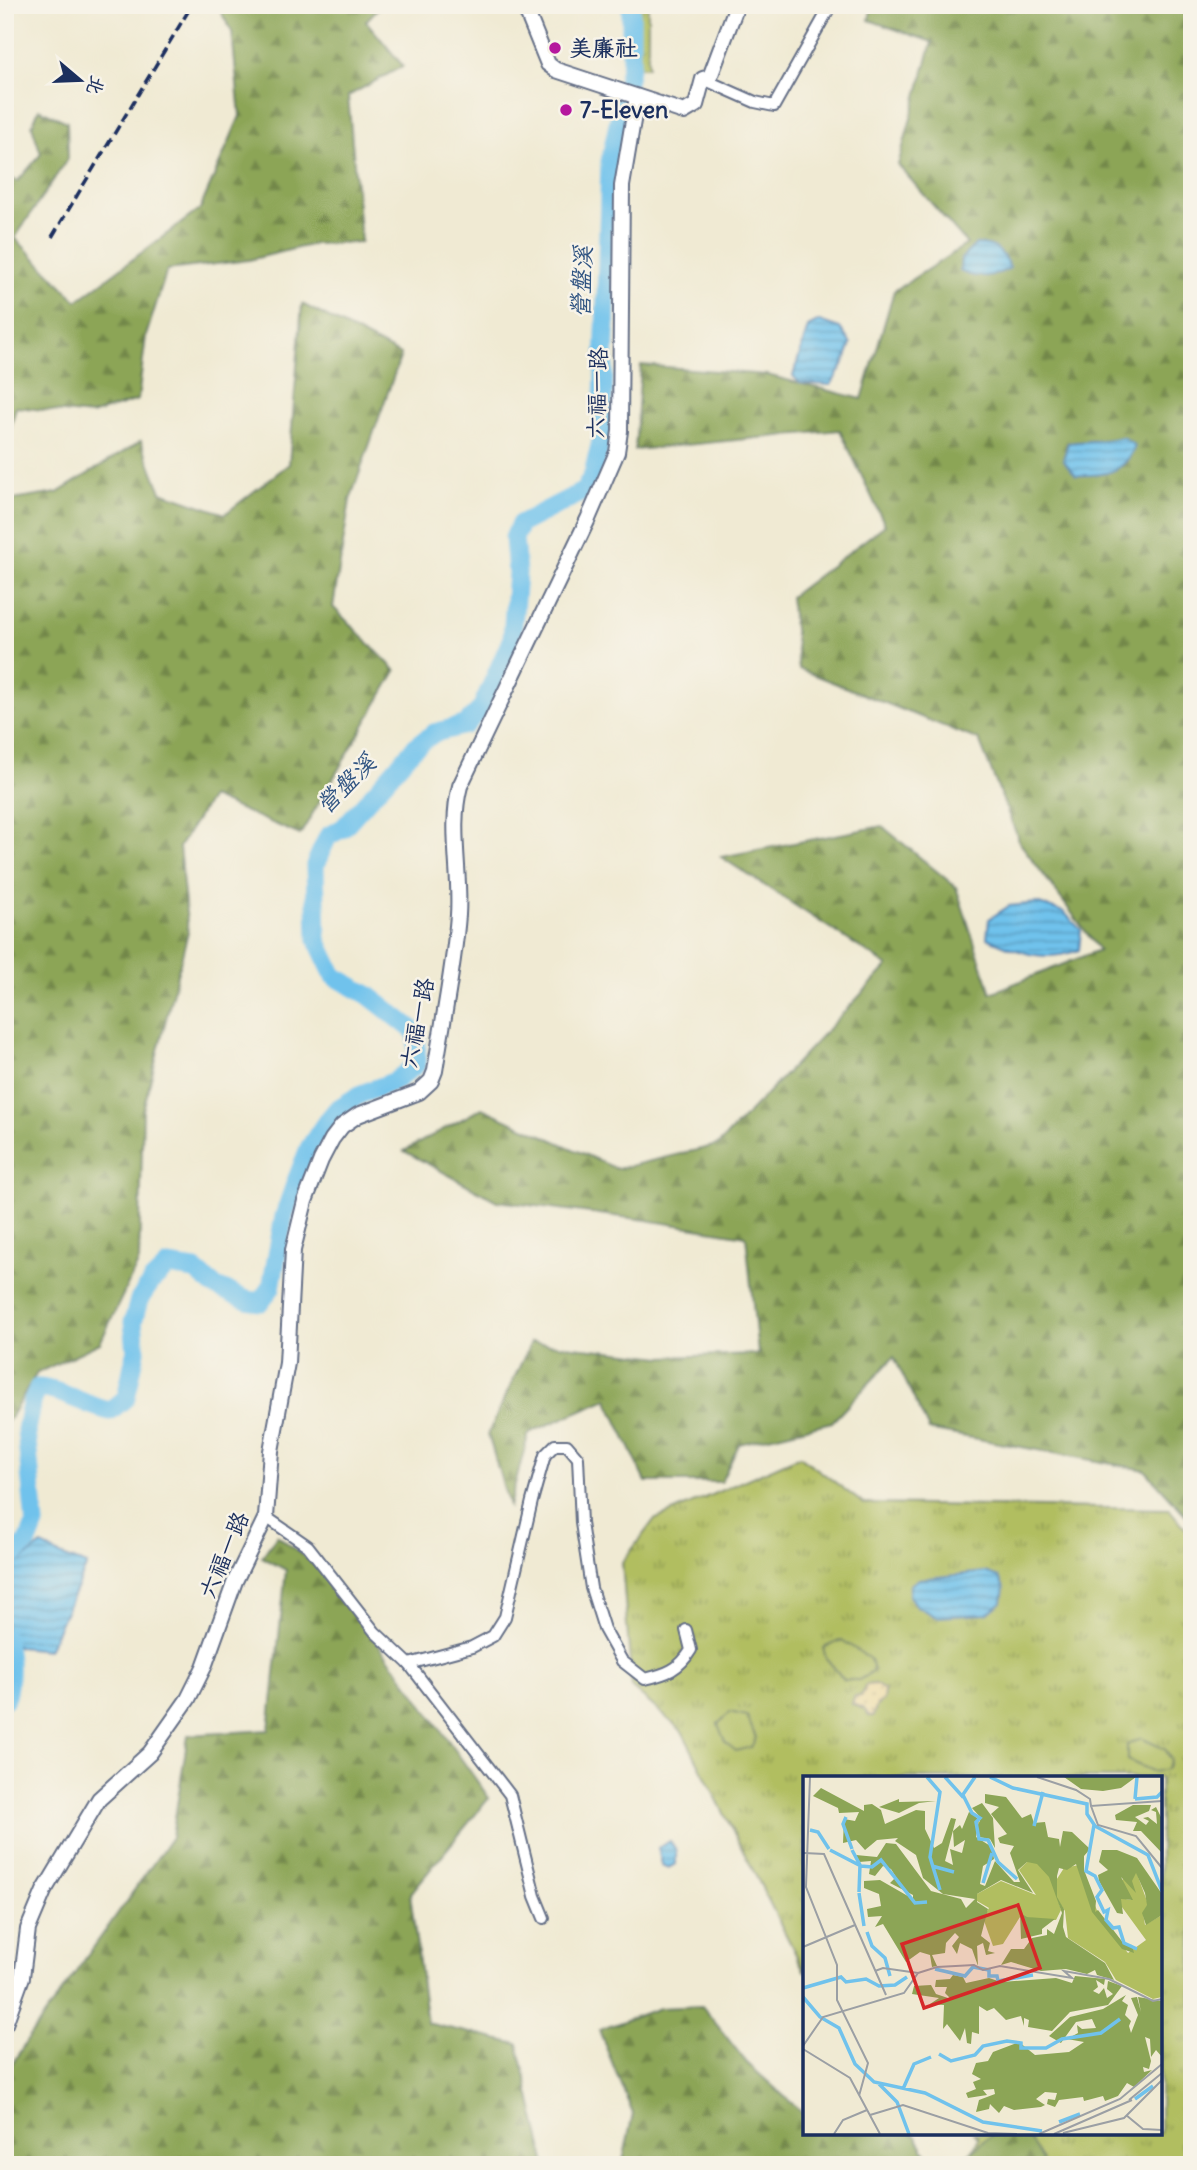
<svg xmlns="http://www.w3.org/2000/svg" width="1197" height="2170" font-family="Delius,'LXGW WenKai TC',sans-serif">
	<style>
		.grass { fill: url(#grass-tufts); stroke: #66765f; stroke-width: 2 }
		.forest { fill: url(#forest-firs); stroke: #546a5a; stroke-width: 2 }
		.sand { fill: url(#sand-dots); stroke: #84847e; stroke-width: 2 }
		.pitch { fill: #b1be60; stroke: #66765f; stroke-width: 2 }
		.water { fill: url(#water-rules); stroke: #4678a5; stroke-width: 2 }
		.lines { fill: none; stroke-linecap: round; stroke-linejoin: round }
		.river { stroke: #70c2ec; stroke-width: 19 }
		.minor-casing { stroke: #667087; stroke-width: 14 }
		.tertiary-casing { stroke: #667087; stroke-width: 18 }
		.minor { stroke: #fff; stroke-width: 10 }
		.tertiary { stroke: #fff; stroke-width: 14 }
		.rail { stroke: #1b2f5e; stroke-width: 3.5; stroke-dasharray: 10 5; stroke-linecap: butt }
		.poi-dot { fill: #b5179e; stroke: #f7f3e8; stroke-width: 2.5 }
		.labels { text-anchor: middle; stroke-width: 5; stroke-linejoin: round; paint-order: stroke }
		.poi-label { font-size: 23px; font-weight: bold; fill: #1b2f5e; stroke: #f7f3e8; text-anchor: start }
		.street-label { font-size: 23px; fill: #1b2f5e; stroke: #f7f3e8 }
		.water-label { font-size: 24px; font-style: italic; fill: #305482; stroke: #f7f3e8 }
		.inset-river { fill: none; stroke: #70c2ec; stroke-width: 3.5 }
		.inset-road { fill: none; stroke: #9b9fa4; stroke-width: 2 }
		.view { fill: #d62828; fill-opacity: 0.15; stroke: #d62828; stroke-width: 3.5 }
		.inset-edge { fill: none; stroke: #1b2f5e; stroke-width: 3.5 }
	</style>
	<defs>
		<pattern id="grass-tufts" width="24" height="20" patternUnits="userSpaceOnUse" patternTransform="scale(1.75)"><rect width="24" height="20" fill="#b1be60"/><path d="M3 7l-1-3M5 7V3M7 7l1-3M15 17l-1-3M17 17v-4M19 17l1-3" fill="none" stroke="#8f9b52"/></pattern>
		<pattern id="forest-firs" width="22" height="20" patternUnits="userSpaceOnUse" patternTransform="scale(1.75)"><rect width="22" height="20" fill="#8ca556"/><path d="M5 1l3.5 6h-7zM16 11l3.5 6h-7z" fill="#72874a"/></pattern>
		<pattern id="sand-dots" width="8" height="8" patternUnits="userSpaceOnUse" patternTransform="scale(1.75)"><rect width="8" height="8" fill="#eeda9e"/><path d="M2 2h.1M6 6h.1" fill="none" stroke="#ccbb8a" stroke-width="1.8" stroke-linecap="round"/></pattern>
		<pattern id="water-rules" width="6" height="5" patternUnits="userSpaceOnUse" patternTransform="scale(1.75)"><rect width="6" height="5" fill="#70c2ec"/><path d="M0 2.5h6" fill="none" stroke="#5b9ec2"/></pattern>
	</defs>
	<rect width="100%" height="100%" fill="#f7f3e8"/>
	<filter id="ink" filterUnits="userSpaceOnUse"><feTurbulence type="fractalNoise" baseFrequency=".0143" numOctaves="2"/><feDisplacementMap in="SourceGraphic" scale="14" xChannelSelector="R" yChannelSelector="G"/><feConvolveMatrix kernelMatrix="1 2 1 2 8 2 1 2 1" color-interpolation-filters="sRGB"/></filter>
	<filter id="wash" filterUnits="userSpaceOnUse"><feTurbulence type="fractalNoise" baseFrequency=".00686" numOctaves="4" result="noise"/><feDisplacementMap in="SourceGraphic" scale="28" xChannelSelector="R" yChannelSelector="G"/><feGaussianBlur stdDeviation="1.57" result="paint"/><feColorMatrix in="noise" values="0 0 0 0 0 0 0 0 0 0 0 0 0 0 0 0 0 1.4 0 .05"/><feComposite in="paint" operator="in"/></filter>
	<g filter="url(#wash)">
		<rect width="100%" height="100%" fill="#f0ead3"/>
		<g class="grass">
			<rect x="632" y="5" width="16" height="62"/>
			<polygon points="800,1456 864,1504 1169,1509 1192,1536 1192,2165 965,2165 979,2138 974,2133 1160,2133 1160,1778 805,1778 805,1972 682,1731 632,1688 622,1563 654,1520"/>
		</g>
		<g class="forest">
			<polygon points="217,5 381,5 366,21 403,66 348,96 361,242 314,244 249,260 167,270 146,336 138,400 91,415 16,407 5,450 5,173 17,182 41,154 32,126 39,109 67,122 68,158 15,238 77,301 200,209 240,116 232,32"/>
			<polygon points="872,5 1192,5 1192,1522 1145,1470 929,1430 894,1357 832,1422 739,1444 721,1482 646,1482 607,1399 529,1433 509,1506 488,1434 531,1342 662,1357 758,1354 746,1236 646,1220 497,1201 404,1151 482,1108 617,1169 718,1145 888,966 721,857 882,826 956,887 991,993 1099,950 1020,843 979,740 799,669 790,597 885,525 840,430 635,450 641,365 767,375 862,399 894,291 967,244 898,165 932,42 869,20"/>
			<polygon points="302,304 401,355 350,500 333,607 396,671 300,835 211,797 179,847 188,932 143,1110 139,1261 100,1343 37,1373 5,1426 5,501 57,493 141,441 161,492 225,514 289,464"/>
			<polygon points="277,1535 321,1570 404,1678 489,1798 410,1894 427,2023 518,2044 546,2165 5,2165 5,2075 26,2042 172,1837 188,1735 269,1730 286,1570 262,1557"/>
			<polygon points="702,2006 747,2063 805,2115 805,2133 910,2133 915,2135 933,2165 622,2165 633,2114 599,2030 659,2008"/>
			<polygon points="994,2133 1006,2133 1030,2140 1043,2162 1040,2165 955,2165"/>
		</g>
		<polygon class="sand" points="875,1684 884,1690 883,1701 877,1705 873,1716 869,1716 864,1709 852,1704 855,1696 861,1696 866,1685"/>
		<g class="pitch">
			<polygon points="842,1640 870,1659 873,1671 859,1680 844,1680 826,1658 823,1648"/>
			<polygon points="730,1712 747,1716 756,1738 751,1747 736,1751 725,1742 718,1724"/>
			<polygon points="1141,1738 1165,1749 1171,1760 1167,1769 1154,1772 1127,1760 1127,1745"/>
		</g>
		<g class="water">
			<path d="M976,244C996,244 1001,250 1010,268C993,277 977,280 960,271L961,259Z"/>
			<polygon points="819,321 840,328 851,344 843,365 831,385 800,383 793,376 808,327"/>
			<path d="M1123,437L1135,446C1124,474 1103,476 1076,475L1063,460L1068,443C1087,440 1104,442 1123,437Z"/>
			<path d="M1036,903L1064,912L1081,930L1079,950C1044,963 1020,953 987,938L989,919L1009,906Z"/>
			<polygon points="42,1545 57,1554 87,1565 48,1650 18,1647 5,1631 5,1572"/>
			<polygon points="985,1572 999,1577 1004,1588 1002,1602 987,1614 936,1617 916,1606 909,1596 910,1585 919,1579"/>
			<polygon points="670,1841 676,1850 676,1864 668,1868 662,1865 658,1848"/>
		</g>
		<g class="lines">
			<g class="river">
				<path d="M5,1562L28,1542L35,1524L26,1430L31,1405L38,1388C64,1390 85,1406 110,1411L126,1398L136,1351L133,1322L139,1300L152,1281L168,1266L195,1270L214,1286L247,1300L261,1302L271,1288L284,1216L296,1181L309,1148L324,1125L337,1109L361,1094L395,1081L416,1065L417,1033L368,995L334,976L317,940L315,865L328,836L343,828L415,747L434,733L465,725L481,709L512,638L517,573L514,538L520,524L584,491L593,475L602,437L610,162L631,63V5"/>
				<path d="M5,1638C11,1660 11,1678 5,1699"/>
			</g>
		</g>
	</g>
	<g filter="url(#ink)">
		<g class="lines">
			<defs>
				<g id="minor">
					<polyline points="703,79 755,102 774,106 831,5"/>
					<path d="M266,1517L308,1546L375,1632L409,1664L472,1647L493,1636L505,1617L532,1501L545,1455L555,1445H567L578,1458L581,1523L591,1588L604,1629L622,1661L645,1679C666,1674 679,1670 691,1650L686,1630"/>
					<polyline points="409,1664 510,1795 535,1896 544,1918"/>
				</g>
				<g id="tertiary">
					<polyline points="524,5 548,64 556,70 684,112 696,105 703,79 710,77 737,5"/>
					<path d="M5,2024L22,1977L28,1929L44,1891L99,1799L150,1753L188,1699L204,1667L235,1581L266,1517L271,1451L287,1363L293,1250L305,1201L321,1160L332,1139L342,1126L358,1115L419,1092L431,1081L435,1071C443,1019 454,967 458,915C461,873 449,827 460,786L588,519L617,452L620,431L622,186L637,97"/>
				</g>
			</defs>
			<use href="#minor" class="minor-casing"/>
			<use href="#tertiary" class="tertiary-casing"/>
			<use href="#minor" class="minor"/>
			<use href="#tertiary" class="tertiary"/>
			<polyline class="rail" points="52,237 192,5"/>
		</g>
	</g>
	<g class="poi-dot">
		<circle cx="555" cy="48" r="7"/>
		<circle cx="566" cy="110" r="7"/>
	</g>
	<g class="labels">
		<g class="poi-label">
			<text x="569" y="56">美廉社</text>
			<text x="580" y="118">7-Eleven</text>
		</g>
		<g class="street-label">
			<text transform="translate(597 393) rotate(-88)" y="8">六福一路</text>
			<text transform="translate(417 1023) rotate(-79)" y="8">六福一路</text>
			<text transform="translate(224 1555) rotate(-67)" y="8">六福一路</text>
		</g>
		<g class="water-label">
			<text transform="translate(582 282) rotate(-88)" y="8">營盤溪</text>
			<text transform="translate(346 784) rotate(-45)" y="8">營盤溪</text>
		</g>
	</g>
	<g transform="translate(803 1776)">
		<rect width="359" height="359" fill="#f0ead3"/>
		<path d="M224,86H235L252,106L261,92L276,89L297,142L325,177L343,164L316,127L317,122L328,124L319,104L333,95L345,128L340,137L342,149L359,139V221L350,223L313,204L302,186L265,162L262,135L255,124L258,134L253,144L217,141L200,168L190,170L180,142L186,132L174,125V118L198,105L233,119L216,94Z" fill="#b1be60"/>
		<path d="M261,1H333L318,12L300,15L278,13ZM18,12L61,35V29L69,28L78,34L82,48L113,34L122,35V53L131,72L139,67L148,42L153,43L142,85L150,89L147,73L159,77L162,64L151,71L150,55L157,49L159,53L166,36L171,39L176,44L173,61L189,71L191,83L180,90L177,108L182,110L192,85L211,106H217L207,77L211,70L197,67L195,62L204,58L188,38L196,31L182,27V18L203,21L219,42L228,38L231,47L242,46L245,61L256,63L257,71L260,55L269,56L287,73L281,80V94L293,125L292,136L295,134L321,168L329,169L331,177L319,173L289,136L273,88L264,94L256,92L254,100V121L261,133L260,151L263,161L302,187L311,204L294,199L292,194L284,198L263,193L238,195L208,186L198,189L208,173H221L229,162L244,159V153L251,158L259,137L246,101L234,88L224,86L215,94L230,117L198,104L174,118V126L185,133L178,160L187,167L185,175L192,177L183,179L180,167L174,170L175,190L169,173L157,167L154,178L149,170L156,161L152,157L143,167L142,177L129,179L134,190L129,191L127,179L117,176L103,186L80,148L72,151L79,140L65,141L64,133L78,130L76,118L61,112V105L77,104L110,123V119L87,107L93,101L88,93L80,90L72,100L66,98L68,85L56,86L53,79L74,81L83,67L93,68L128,115L158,123L163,132L172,123L140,118L120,102L113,79L92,65L95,62L74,64L62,74L53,64L40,67L41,43L52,45L56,36L36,37L35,32L10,20ZM96,23V26L133,25L116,27L96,37L76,31ZM179,27L190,42L192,72L187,63L176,61L173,54L178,42L169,32ZM330,29H348L346,35L332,41L343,49L346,45L340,42L345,41L354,48L353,36L348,34L353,31L359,43V77L338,55H330L334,46L313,44L312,39ZM299,74H314L334,82L359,118V139L343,149L339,137L344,129L342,117L333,97L329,105L333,117L318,101L330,124L318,123L320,138L314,137L296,105L295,99L305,94L296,86ZM217,137L224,141L252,143L239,153V158L218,163ZM150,199L160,201L163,207L186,202L198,206L253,202L269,207L272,200L302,203L301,209L293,204L295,211L290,215L296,218L301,212L304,222L310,218L304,213L305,205L319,210L305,229L267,236L249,255L225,251L226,244L221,242V250L218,240L203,244L191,232L184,235L176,230V258L169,256L168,268L164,267L162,252L157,265L144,248L140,253L141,229L127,228L136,222L109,218L111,210L128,209L133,218L148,223L142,217L144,211H132L133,204L147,203ZM323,219L319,225L325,229L322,239L328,245L326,250L328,257L335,239L328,222L334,221L338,236L335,221L359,225V281L353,274L348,281L347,263L342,261L348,285L346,293L340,291L341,296L349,294L331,311L324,307L315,320L302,325L300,320L281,325L280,321L256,324L252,331L244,328L245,323L252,324L254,317L242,316L233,323L242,329L238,331L211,334L201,330L196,337L187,328L186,333L173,336L176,324L192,318L191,313L180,314L184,319L165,322L163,317L173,313L170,306L178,303L169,298L173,287L185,285L190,276L216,266L232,279L266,276L281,266L264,263L275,257L274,249L279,253L293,252L289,243L273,246L258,267L246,260L267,241L300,233Z" fill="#8ca556"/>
		<path class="inset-river" d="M124,1L137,16L127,81L137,114M142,1L159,20L172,1M187,1L210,12L284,28V38L292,50L345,79L359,115M160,19L169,37L177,42L173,46L176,63L185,64L195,86L214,103M332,23L354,21L359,16M332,23L334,1M43,41L40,48L49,73M291,49L283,95L292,100L299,114L294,121L301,136L305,134L303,144L310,152L316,151L321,167L334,173M231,50L240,16M7,54L15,56L26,73M27,74L58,90L69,91L78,84L112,127L124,126M49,74L57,89L56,116M129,90L151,96M180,107L189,77M56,117L61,150M64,156L69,170L82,182L87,200M132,193L162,200L170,191L186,194V200H194L195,205L230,199M0,212L38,201L43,206L63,203L76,210L92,209L104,201M0,221L17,241L36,252L52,288L71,306L122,317L180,346L239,355M136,278L148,285L172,279L180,270L204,265L218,267V272H243L259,263L298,257L317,243M76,308L94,326L106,358M100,313L111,288L128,281M332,323L350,310M256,346L277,338"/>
		<path class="inset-road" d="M7,1L3,111L34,189V224L65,287L56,320M234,1L273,14L287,23L288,30L359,25M288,30L295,49L333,60L359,92M1,77L21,78L83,219M0,171L52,149M72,195L80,192L115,197M115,197L134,191L171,189L180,194L197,190L269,202L261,195L306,203L350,225L359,223M0,270L20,241L101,217L115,197M0,273L47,302L77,358M326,324L359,297M67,339L100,329L185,357L214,358M323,339L340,353L359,354M260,357L321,342L359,304M31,358L40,344L64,334M236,358L317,323L359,288M251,358L329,324"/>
		<path class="view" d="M215,129L237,192L121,232L99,168Z"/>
		<rect width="359" height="359" class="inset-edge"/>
	</g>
	<rect width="1197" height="2170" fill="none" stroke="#f7f3e8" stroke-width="28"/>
	<g transform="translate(80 80) rotate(109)" stroke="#f7f3e8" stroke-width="5" paint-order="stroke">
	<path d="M0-5L12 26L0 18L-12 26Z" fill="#1b2f5e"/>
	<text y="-10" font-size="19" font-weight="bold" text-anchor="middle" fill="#1b2f5e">北</text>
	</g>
</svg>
